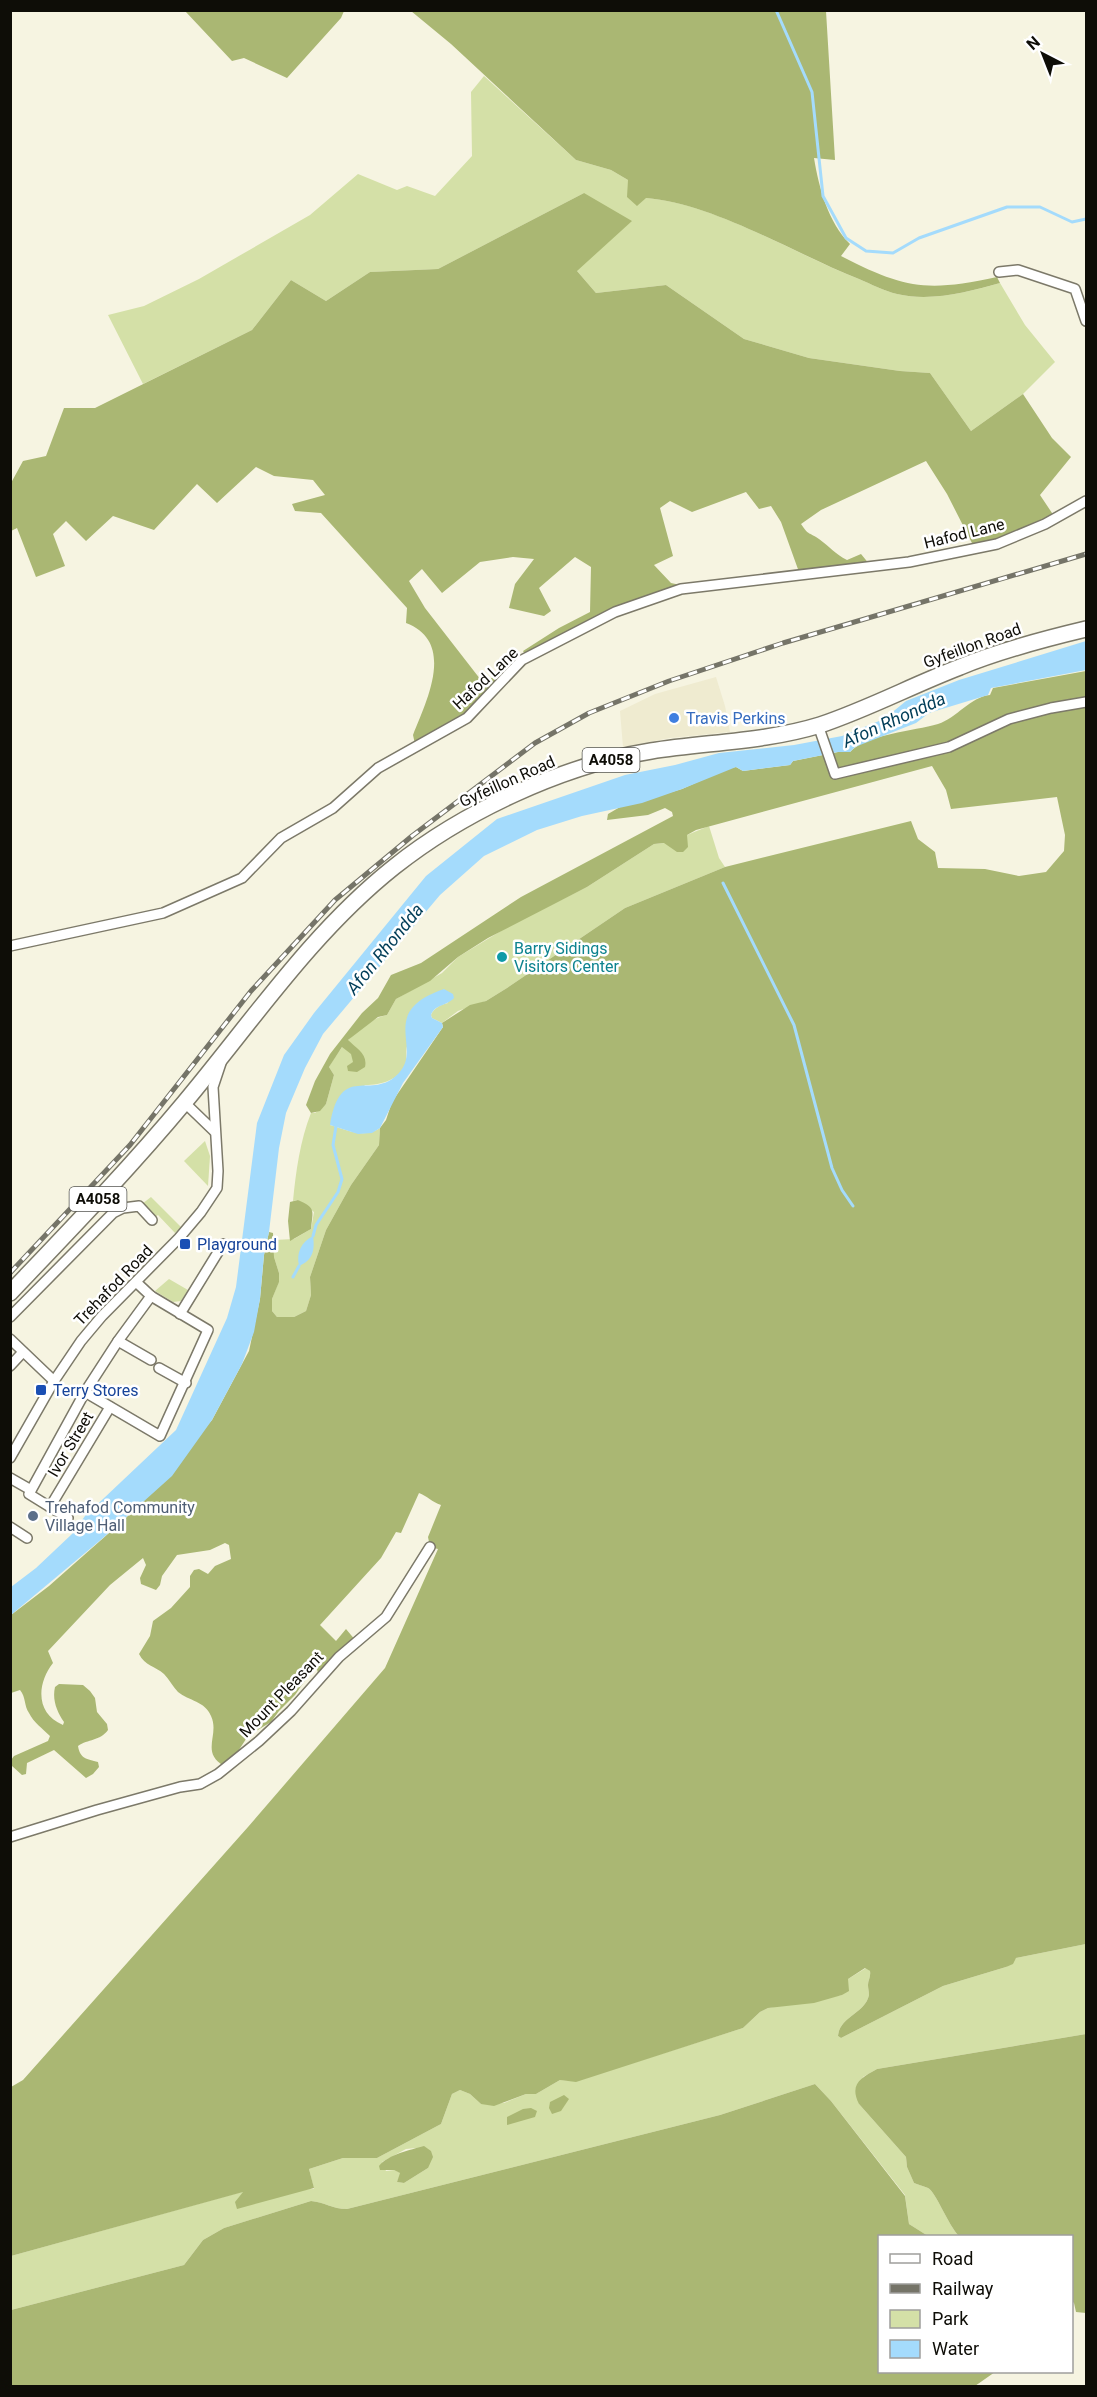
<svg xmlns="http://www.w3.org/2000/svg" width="1097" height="2397" font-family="Roboto,sans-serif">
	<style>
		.built { fill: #efebd0 }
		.green { fill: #d4e0a7; fill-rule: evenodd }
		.forest { fill: #aab773 }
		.water { fill: #a4dbfc }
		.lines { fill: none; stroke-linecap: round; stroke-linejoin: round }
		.stream { stroke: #a4dbfc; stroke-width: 3 }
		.minor-casing { stroke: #7c7969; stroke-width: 12 }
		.primary-casing { stroke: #7c7969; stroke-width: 18 }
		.minor { stroke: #fff; stroke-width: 9 }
		.primary { stroke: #fff; stroke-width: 15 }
		.rail-casing { stroke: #757468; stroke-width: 5 }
		.rail { stroke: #fff; stroke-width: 3; stroke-dasharray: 9; stroke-linecap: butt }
		.shop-dot { fill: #3f7fe0; stroke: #fff; stroke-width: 2 }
		.culture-dot { fill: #0f9aa8; stroke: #fff; stroke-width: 2 }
		.transit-dot { fill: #1a4fb4; stroke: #fff; stroke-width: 2 }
		.service-dot { fill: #5c6f8a; stroke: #fff; stroke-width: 2 }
		.labels { text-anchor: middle; stroke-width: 5; stroke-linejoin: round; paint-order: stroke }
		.shield { fill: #fff; stroke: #565651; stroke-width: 1.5 }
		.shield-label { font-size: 15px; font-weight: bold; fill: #0e0d07 }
		.street-label { font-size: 16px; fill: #0e0d07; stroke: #fff }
		.shop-label { font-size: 16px; fill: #366cbe; stroke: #fff; text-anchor: start }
		.culture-label { font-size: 16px; fill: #0d838f; stroke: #fff; text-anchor: start }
		.transit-label { font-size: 16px; fill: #164399; stroke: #fff; text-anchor: start }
		.service-label { font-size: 16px; fill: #4e5e75; stroke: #fff; text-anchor: start }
		.water-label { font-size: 18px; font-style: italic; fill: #003d58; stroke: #fff }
	</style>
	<rect width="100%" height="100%" fill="#f6f4e1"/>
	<polygon class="built" points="716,677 725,706 730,732 670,738 623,747 620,711 655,694"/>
	<g class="green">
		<path d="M484,76L576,160L611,170L628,180L646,198C714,203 794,254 859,279C871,284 884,291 897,294C930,302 969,292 1000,283L1025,325L1055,362L1023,394L971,431L930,373L900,371L809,358L744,339L666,285L596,293L577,271L584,193L438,269L370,272L326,301L291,280L252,330L143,384L108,315L144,306L199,279L310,215L358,174L397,190L407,186L435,196L472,156L471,92Z"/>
		<path d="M709,826L719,858L725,867L625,908L507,988L486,1001L458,1011L442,1023L432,1018L431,1015C434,1008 440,1005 448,1003L444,989C432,1007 417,1025 408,1044C405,1049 407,1056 406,1062C401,1080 381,1085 365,1085L330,1125C347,1130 364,1139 380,1128L379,1145L351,1185L326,1230L310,1277L311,1295L306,1311L294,1317H277L272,1311V1299L279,1281V1273L274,1257V1240L294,1239L311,1229L314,1212L298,1200L293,1201C296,1171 300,1141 311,1113H315L326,1104L334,1075L329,1067C342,1045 361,1021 387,1015L396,999L442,973L458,957L514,923L587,887L654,844L687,841V835Z"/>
		<polygon points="205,1141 210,1156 208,1186 184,1161"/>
		<polygon points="151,1197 181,1227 175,1233 158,1215 155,1217 142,1204"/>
		<polygon points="169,1279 188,1290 181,1301 173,1302 155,1291"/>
		<path d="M1086,1944V2034L877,2069L863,2077L859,2104L906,2157L907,2167L914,2183C918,2185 924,2186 928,2188C936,2192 948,2225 959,2236H928L909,2224L905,2195L831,2101L815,2084L720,2115L347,2209C332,2209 325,2202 311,2201L224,2228L203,2240L184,2265L11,2310V2256L245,2191L314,2189L309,2169L343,2158H377L441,2124L452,2094L460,2090L470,2094L481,2104L504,2103L526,2094H536L560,2080L576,2081L743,2028L760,2012L768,2008L842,1995L848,1979L866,1968L870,1971C871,1977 868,1980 868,1985C868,1988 869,1992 869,1995C865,2014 840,2016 838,2036L841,2038L943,1986L1006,1967L1016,1958ZM416,2148L428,2168L404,2183L397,2182L401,2173L394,2170L386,2171L382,2162L406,2149Z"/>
	</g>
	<g class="forest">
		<polygon points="185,11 344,11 341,18 287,78 244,58 232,61"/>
		<path d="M411,11H826L835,160L814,158C819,188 828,222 850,244L841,256C905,289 927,292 997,277L1000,283C968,292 931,302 897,294C884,291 871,284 859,279C795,254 713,203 646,198L637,206L627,197L628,180L611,170L576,160L451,44Z"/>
		<path d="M584,193L632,221L577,271L596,293L666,285L744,339L809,358L900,371L930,373L971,431L1023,394L1052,438L1071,457L1040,495L1054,516L996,541L974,547L947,494L926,461L821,510L801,524C809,536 809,532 819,539C830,547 835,554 847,560L861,554L870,565L799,572L781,522L771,506L759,509L746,492L692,512L670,501L660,508L673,556L654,565L671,583L680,585L526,656L523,651L559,628L590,612L591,567L575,557L539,588L551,611L544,616L509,608L515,584L534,559L513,557L480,562L442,593L422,569L409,581L425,608L484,684L512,662L515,665L459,720L415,744L413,735C427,700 456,642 406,623L407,608L321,513L295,511L292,504L325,495L313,480L274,476L256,467L217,503L197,484L154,530L113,516L86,541L66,521L53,534L65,566L36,577L17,528L11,531V483L23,461L46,456L64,408H95L252,330L291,280L326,301L370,272L438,269Z"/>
		<path d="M1086,671V1944L1016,1958L1013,1964L1006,1967L943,1986L841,2038L838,2036C840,2016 865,2014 869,1995C869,1992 868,1988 868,1985C868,1980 871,1977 870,1971L865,1968L848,1979L849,1991L842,1995L814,2003L768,2008L760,2012L743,2028L576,2082L560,2080L536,2094H526L494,2106L481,2104L470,2094L460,2090L452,2094L441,2124L377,2158H343L309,2169L314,2188L237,2209L235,2202L243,2192L11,2256V2087L23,2080L248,1827L385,1668L438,1549L430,1547L428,1537L441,1505C432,1502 427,1496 419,1493L401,1533L396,1532L381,1558L320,1625L336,1641L346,1629L356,1641L319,1678L317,1669L311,1672L295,1695L279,1711L271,1722L248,1736L233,1759L224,1766C200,1752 220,1735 211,1716C205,1701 189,1701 178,1692C173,1687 169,1679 164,1674C155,1666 145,1666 139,1654L150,1636L153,1621L171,1608L190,1587V1576L194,1570L199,1569L208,1574L215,1566L231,1559L229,1545L225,1543L210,1550L177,1555L162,1576L160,1585L156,1590L141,1584L140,1578L146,1565L143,1558L110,1585L48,1651L53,1663C37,1683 35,1714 63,1725L64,1722C57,1712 52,1700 55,1687L59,1684L83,1685L90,1691L95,1698L97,1712L107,1724L108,1730C100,1741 88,1739 78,1746C80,1759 87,1759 98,1762L99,1767L93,1774L86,1778L54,1750L27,1763L26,1774L22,1775L12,1766L11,1760L14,1756L48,1741L50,1736C42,1728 34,1723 29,1713C24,1706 26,1697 20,1690L11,1693V1615L49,1586L126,1518L212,1420L249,1351L260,1299L264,1255L269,1232L273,1233L274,1257L279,1273V1282L272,1299V1311L277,1317H294L306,1311L311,1295L310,1277L326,1230L351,1185L379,1145L380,1128L386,1120L392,1102L443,1027L442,1023L470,1005L486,1001L507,988L625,908L725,867L911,821L918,839L935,852L938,868L985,869L1019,876L1046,872L1064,851L1065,835L1057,797L951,809L946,790L932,766L696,830L687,835L688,847L683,852H677L664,843L654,844L587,887L488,938L458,957L430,981L396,999L387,1015L378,1017L348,1040C356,1048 368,1054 365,1067L357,1072L348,1071L347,1066L353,1062L351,1054L342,1047L329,1067L334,1075L326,1104L320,1111L311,1113L306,1105L315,1081L330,1054L362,1013L378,998L391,975L421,963L521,897L673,816L672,812L665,808L648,815L607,820L608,814L620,807L682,789L729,768L736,767L743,771L790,765L793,761L838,752H850C867,734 914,731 938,724C957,718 970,697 990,695L993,688Z"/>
		<path d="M298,1200C316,1208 313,1210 311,1229L290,1241L288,1221L290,1202Z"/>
		<path d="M1086,2034V2313L1076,2312L1074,2303L1072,2301V2236H959C948,2225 936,2192 928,2188C924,2186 918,2185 914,2183L907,2167L906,2157L859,2104C849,2084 861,2078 877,2069Z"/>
		<path d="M815,2084L831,2101L905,2196L909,2224L928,2236H880V2372H995L975,2386H11V2310L184,2265L203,2240L224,2228L311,2201C325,2202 332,2209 347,2209L720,2115Z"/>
		<polygon points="564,2095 569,2099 561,2111 552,2114 549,2108 550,2102"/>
		<polygon points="531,2108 537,2111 535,2117 507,2125 507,2117 523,2109"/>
		<path d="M424,2146L431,2151L433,2157L428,2168L404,2183L397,2182L400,2173L394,2170H380L379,2166C389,2154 410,2150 424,2146Z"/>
	</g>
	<g class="water">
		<polygon points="1086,641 1086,670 991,688 988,695 929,713 916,723 855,747 850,752 838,752 793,761 790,765 743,771 736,767 682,789 642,803 582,816 537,830 484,856 440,895 323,1034 305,1068 286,1113 279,1148 269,1232 264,1255 260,1299 254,1332 242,1364 212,1420 172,1476 103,1538 11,1615 11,1587 36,1568 72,1534 85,1516 176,1430 227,1318 236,1287 257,1123 284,1055 314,1013 426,876 497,819 625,775 675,765 719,753 794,745 842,736 884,719 906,701 959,680"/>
		<path d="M444,989L453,994L454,998C447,1006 435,1004 431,1015L432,1018L442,1023L443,1027L403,1083L380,1128L372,1133L358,1134L330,1125C341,1060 371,1103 399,1073C423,1047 377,1012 444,989Z"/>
		<path d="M313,1236C315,1250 313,1260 299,1266C296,1253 301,1242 313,1236Z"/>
	</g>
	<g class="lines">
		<g class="stream">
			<polyline points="776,10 812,92 823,196 846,238 866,251 893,253 919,238 1007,207 1040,207 1072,222 1086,219"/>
			<polyline points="723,883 794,1025 832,1168 842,1190 853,1206"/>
			<polyline points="313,1236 316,1225 338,1192 342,1179 333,1145 336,1126"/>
			<polyline points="293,1277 299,1266"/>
		</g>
		<defs>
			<g id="minor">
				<polyline points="999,272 1018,270 1075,289 1086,321"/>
				<polyline points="818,725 835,774 949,747 1009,719 1051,708 1086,702"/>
				<polyline points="10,946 163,913 242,878 281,838 333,808 378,768 467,718 522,660 615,612 681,589 909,562 997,544 1045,524 1086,501"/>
				<polyline points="185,1103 214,1131"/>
				<polyline points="180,1314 223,1244"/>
				<polyline points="10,1317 113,1213 123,1208 139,1206 152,1220"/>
				<polyline points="10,1339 54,1381"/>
				<polyline points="118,1341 151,1360"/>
				<polyline points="10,1366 23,1352"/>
				<polyline points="159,1368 186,1383"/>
				<polyline points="85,1392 160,1436 208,1330 151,1296 136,1282"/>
				<polyline points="110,1407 50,1507 29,1494 85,1392 118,1341 151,1296"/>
				<polyline points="10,1458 54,1381 81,1341 102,1316 179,1238 201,1212 217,1188 218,1171 213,1087 221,1063"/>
				<polyline points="10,1478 31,1490"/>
				<polyline points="50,1507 68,1518"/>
				<polyline points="10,1527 27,1538"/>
				<polyline points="10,1837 97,1810 180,1787 200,1784 218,1774 259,1741 291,1711 339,1657 386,1617 430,1547"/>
			</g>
			<path id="primary" d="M10,1293C69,1231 129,1169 184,1103C252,1022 311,933 394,867C463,812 563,765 651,751C707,742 765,742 820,725C868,709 913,685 960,667C1001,650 1044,639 1086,629"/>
		</defs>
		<use href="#minor" class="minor-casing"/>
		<use href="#primary" class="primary-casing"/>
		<use href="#minor" class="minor"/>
		<use href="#primary" class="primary"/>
		<defs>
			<polyline id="rail" points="10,1273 130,1145 251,991 335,900 412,836 535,743 589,713 669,681 783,643 1086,554"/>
		</defs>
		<use href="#rail" class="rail-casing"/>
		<use href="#rail" class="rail"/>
	</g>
	<circle class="shop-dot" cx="674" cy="718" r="6"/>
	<circle class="culture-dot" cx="502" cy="957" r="6"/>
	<g class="transit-dot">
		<rect x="179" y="1238" width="12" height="12" rx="3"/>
		<rect x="35" y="1384" width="12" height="12" rx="3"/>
	</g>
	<circle class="service-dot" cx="33" cy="1516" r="6"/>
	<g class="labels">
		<g class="shield">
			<rect x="582.5" y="748" width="57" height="24" rx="4.5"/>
			<rect x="69.5" y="1187" width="57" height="24" rx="4.5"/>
		</g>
		<g class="shield-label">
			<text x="611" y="765">A4058</text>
			<text x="98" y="1204">A4058</text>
		</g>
		<g class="street-label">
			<text transform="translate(964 533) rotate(-14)" y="6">Hafod Lane</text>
			<text transform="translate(972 645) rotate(-20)" y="6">Gyfeillon Road</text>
			<text transform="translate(485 678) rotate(-43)" y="6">Hafod Lane</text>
			<text transform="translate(507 781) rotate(-24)" y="6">Gyfeillon Road</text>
			<text transform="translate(113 1285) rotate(-46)" y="6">Trehafod Road</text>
			<text transform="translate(70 1444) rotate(-59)" y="6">Ivor Street</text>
			<text transform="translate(281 1694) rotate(-46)" y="6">Mount Pleasant</text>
		</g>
		<g class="shop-label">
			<text x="686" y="724">Travis Perkins</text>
		</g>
		<g class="culture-label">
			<text x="514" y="954">Barry Sidings<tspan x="514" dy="18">Visitors Center</tspan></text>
		</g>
		<g class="transit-label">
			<text x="197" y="1250">Playground</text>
			<text x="53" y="1396">Terry Stores</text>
		</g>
		<g class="service-label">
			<text x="45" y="1513">Trehafod Community<tspan x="45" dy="18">Village Hall</tspan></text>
		</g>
		<g class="water-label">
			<text transform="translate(894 720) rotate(-24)" y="6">Afon Rhondda</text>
			<text transform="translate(385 949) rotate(-51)" y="6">Afon Rhondda</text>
		</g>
	</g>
	<rect width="1097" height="2397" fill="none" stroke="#0e0d07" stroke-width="24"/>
	<rect x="878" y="2235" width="195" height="138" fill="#ffffff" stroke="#9f9e9c" stroke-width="1.5"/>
	<rect x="890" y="2254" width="30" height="9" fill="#ffffff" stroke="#9f9e9c" stroke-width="1.5"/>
	<text x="932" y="2265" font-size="18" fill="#0e0d07">Road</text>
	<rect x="890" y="2284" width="30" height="9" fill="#757468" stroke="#9f9e9c" stroke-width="1.5"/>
	<text x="932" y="2295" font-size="18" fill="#0e0d07">Railway</text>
	<rect x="890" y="2310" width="30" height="18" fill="#d4e0a7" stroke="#9f9e9c" stroke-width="1.5"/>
	<text x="932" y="2325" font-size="18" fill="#0e0d07">Park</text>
	<rect x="890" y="2340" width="30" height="18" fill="#a4dbfc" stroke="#9f9e9c" stroke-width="1.5"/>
	<text x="932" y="2355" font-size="18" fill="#0e0d07">Water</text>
	<g transform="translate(1043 54) rotate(318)" stroke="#ffffff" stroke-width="4.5" paint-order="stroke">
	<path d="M0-4.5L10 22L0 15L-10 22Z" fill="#0e0d07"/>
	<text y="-9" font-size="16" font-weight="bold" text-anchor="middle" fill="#0e0d07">N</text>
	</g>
</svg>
